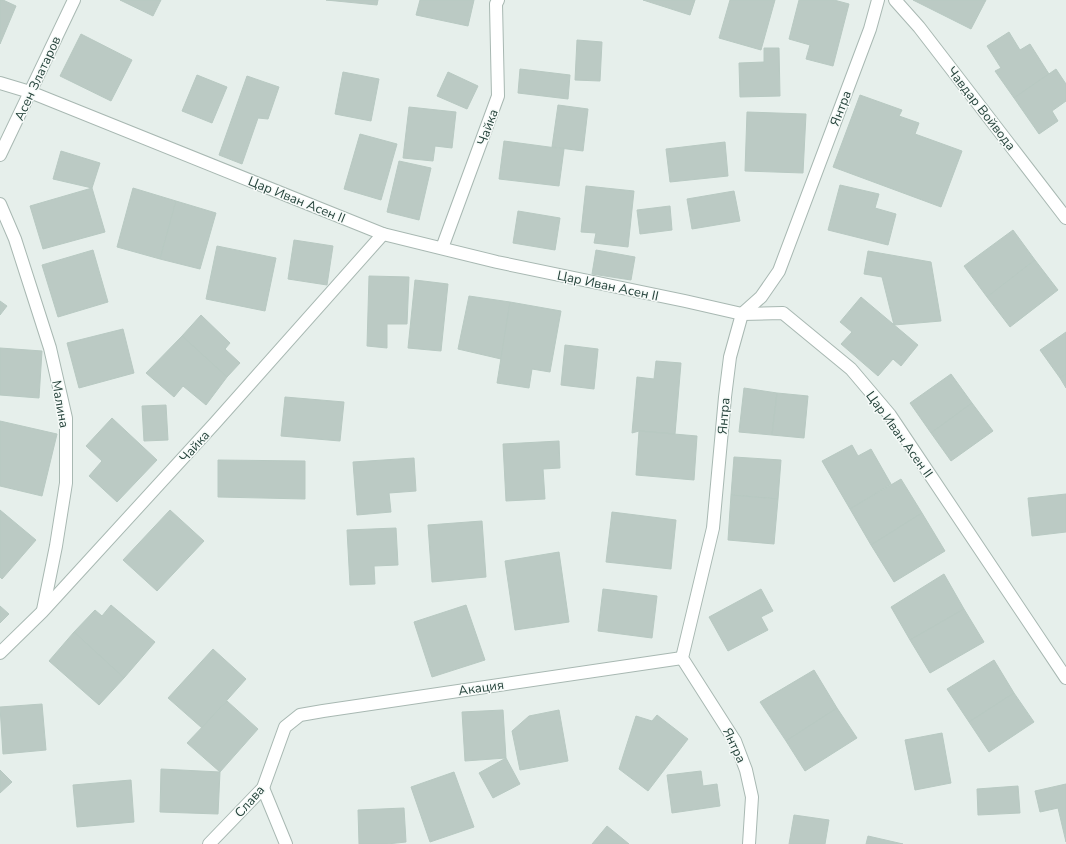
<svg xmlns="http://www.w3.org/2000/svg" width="1066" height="844" font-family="'Nunito Sans',sans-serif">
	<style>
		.building { fill: #bbcac4; stroke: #b8c9c2 }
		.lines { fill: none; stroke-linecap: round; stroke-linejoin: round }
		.minor-casing { stroke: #a8b8b2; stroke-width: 14 }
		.minor { stroke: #fff; stroke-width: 12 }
		.labels { text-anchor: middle; stroke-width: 3; stroke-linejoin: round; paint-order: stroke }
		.street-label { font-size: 13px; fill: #24423a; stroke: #f7fbf9 }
	</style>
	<rect width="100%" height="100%" fill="#e6efeb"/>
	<g class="building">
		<polygon points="0,0 3,0 16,6 0,44"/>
		<polygon points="120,0 161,0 153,16"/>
		<polygon points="326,0 378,0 377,5"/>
		<polygon points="420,0 474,0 468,26 416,15"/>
		<polygon points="643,0 695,0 690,15"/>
		<polygon points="730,0 775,0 761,50 719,38"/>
		<polygon points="799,0 834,0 849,4 833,66 806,59 810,45 789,39"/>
		<polygon points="913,0 986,0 971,29"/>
		<polygon points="1009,32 1020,50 1030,44 1049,74 1014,98 995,71 1001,68 987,46"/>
		<polygon points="81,34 132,60 111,101 60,76"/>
		<polygon points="577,40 602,42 600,81 575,80"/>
		<polygon points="764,48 779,48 780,96 740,97 739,63 764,62"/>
		<polygon points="520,69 570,75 568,99 518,93"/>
		<polygon points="1056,69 1066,84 1066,101 1052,111 1058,121 1039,134 1014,98"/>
		<polygon points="343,72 379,79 371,121 335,114"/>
		<polygon points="448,72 478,86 467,109 437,96"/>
		<polygon points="197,75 227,87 212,123 182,111"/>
		<polygon points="247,76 279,87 268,119 258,118 242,164 219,155"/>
		<polygon points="860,95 902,110 899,116 919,123 915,134 962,151 941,207 833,167"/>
		<polygon points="558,105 588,109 583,151 552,147"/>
		<polygon points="409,107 456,112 452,148 435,146 433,161 403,158"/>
		<polygon points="747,112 806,114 803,173 745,171"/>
		<polygon points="360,134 397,144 381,200 344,189"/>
		<polygon points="504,141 564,149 559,186 499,179"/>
		<polygon points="725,142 728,176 670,182 666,149"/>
		<polygon points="61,151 100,163 92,188 53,179"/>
		<polygon points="399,161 431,168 419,220 387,212"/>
		<polygon points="840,185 879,194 875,208 896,214 888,245 828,230"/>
		<polygon points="586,186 634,191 628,247 594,243 596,233 581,232"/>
		<polygon points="92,188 105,232 43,249 30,206"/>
		<polygon points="133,188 176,201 160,259 117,247"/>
		<polygon points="734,191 740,221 692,229 687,199"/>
		<polygon points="176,201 216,213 200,269 160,259"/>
		<polygon points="670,206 672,230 640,234 637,210"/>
		<polygon points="518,211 560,218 555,250 513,243"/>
		<polygon points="1013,230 1035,260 987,297 964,266"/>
		<polygon points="294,240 333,246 327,285 288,279"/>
		<polygon points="217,246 276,258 265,311 206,299"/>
		<polygon points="93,250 108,302 58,317 42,265"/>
		<polygon points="596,250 635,257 631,280 592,274"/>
		<polygon points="868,251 931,262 941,321 894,325 882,277 864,274"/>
		<polygon points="1035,260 1058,290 1010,327 987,297"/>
		<polygon points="369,276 409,277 407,324 387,324 387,348 367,346"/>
		<polygon points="415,280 448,284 441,351 408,348"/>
		<polygon points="469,296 510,302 501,359 458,349"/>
		<polygon points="861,297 918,345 901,366 893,359 878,376 841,344 852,332 840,322"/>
		<polygon points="0,301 7,306 0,315"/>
		<polygon points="510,302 561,311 550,372 532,369 529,388 497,383"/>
		<polygon points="201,315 230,343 225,349 240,363 227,377 182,336"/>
		<polygon points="123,329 134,373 79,388 67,343"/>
		<polygon points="1066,332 1066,374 1060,378 1040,350"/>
		<polygon points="182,336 227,377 206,405 183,386 174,397 146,373"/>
		<polygon points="565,345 598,349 594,389 561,385"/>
		<polygon points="0,348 42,351 39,398 0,395"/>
		<polygon points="656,361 681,363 675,434 639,431 632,433 637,377 654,379"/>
		<polygon points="951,374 972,403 931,433 910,403"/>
		<polygon points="1066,374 1066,388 1060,378"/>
		<polygon points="744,388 777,393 772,435 739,432"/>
		<polygon points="777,393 808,396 804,438 772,435"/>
		<polygon points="285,397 344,402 340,441 281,436"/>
		<polygon points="972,403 993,431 951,461 931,433"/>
		<polygon points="166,405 168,440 144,441 142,406"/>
		<polygon points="112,418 157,460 117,502 89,476 102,461 86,446"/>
		<polygon points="0,421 57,434 42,496 0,486"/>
		<polygon points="639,431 697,436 694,480 636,475"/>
		<polygon points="559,441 560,468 543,469 545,499 506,501 503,444"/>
		<polygon points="852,445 858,456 871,449 891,484 850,509 822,461"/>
		<polygon points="734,457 781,460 778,499 731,495"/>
		<polygon points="414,458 416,491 389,493 391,512 357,515 353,462"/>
		<polygon points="218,460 305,461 305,499 218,497"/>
		<polygon points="901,479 922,513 871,545 850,509"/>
		<polygon points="1066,494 1066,532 1032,536 1028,498"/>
		<polygon points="731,495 778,499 774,544 728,540"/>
		<polygon points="0,510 36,540 2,579 0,577"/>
		<polygon points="170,510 204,541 157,591 123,560"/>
		<polygon points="612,512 676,520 671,569 606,562"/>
		<polygon points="922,513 945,551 894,582 871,545"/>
		<polygon points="482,521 486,577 432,582 428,525"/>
		<polygon points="396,528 398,565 374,566 375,584 350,585 347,530"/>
		<polygon points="559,552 569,622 515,630 505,561"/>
		<polygon points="944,574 964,609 910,640 891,607"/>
		<polygon points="603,589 657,596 652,638 598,631"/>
		<polygon points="761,589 773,611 761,617 768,630 728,651 709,617"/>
		<polygon points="111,605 155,642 124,678 74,632 95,610 102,616"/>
		<polygon points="466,605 485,660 432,677 414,622"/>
		<polygon points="0,606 9,614 0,623"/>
		<polygon points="964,609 984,642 930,673 910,640"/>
		<polygon points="74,632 124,678 99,705 49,661"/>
		<polygon points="213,649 246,679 202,728 168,698"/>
		<polygon points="994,660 1014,693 969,722 947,689"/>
		<polygon points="814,670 837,708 786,741 760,702"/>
		<polygon points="1014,693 1034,722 989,752 969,722"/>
		<polygon points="227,701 258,729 220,772 187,743"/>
		<polygon points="42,704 46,750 3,754 0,707"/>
		<polygon points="837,708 857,738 805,771 786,741"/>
		<polygon points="503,710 506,758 465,761 462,712"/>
		<polygon points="559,710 568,761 520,770 512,731 529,716"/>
		<polygon points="657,715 688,739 648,791 619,769 636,716 652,721"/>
		<polygon points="942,733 951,783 915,790 905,740"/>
		<polygon points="506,758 520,784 493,798 479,773"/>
		<polygon points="161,769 220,772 218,814 160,812"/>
		<polygon points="0,770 12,782 0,793"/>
		<polygon points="701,771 703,786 717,784 720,806 672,813 667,775"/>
		<polygon points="454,772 474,827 430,842 411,787"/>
		<polygon points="131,780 134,822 77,827 73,785"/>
		<polygon points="1066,784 1066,842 1058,808 1040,812 1035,791"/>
		<polygon points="1018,786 1020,813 978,815 977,789"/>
		<polygon points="404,808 406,842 387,844 359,844 358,810"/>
		<polygon points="794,815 829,820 825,844 789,844"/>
		<polygon points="607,826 629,844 592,844"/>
		<polygon points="868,836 903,844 866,844"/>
	</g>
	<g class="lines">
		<defs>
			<g id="minor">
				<polyline points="895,0 919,27 1066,218"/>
				<polyline points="0,83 30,92 383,234 497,262 685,301 742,314 783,313 851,369 890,415 1066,678"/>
				<polyline points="0,155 74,0"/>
				<polyline points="0,204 15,239 33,295 50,348 66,418 66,483 56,546 43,610"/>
				<polyline points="442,248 498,96 496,4 498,0"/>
				<polyline points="0,653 42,612 215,423 383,234"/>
				<polyline points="263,788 286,844"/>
				<polyline points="209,844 263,788 285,727 300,715 323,711 682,658"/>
				<polyline points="749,844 752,797 746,770 735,741 682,658 713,528 725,397 730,357 742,314 761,297 779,271 870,29 878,0"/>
			</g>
		</defs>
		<use href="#minor" class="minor-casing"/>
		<use href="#minor" class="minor"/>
	</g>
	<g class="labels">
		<g class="street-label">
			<text transform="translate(37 78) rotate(-65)" y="5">Асен Златаров</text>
			<text transform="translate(840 108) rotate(-69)" y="5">Янтра</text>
			<text transform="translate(982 108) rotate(52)" y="5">Чавдар Войвода</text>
			<text transform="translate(487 127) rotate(-70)" y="5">Чайка</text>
			<text transform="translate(297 199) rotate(22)" y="5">Цар Иван Асен II</text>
			<text transform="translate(608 285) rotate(12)" y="5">Цар Иван Асен II</text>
			<text transform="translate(61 404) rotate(80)" y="5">Малина</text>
			<text transform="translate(723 416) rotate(-85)" y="5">Янтра</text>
			<text transform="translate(900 434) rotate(54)" y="5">Цар Иван Асен II</text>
			<text transform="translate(194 446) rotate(-48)" y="5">Чайка</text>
			<text transform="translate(481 687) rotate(-8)" y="5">Акация</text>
			<text transform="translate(735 745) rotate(65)" y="5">Янтра</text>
			<text transform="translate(249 801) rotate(-49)" y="5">Слава</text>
		</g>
	</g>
</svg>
